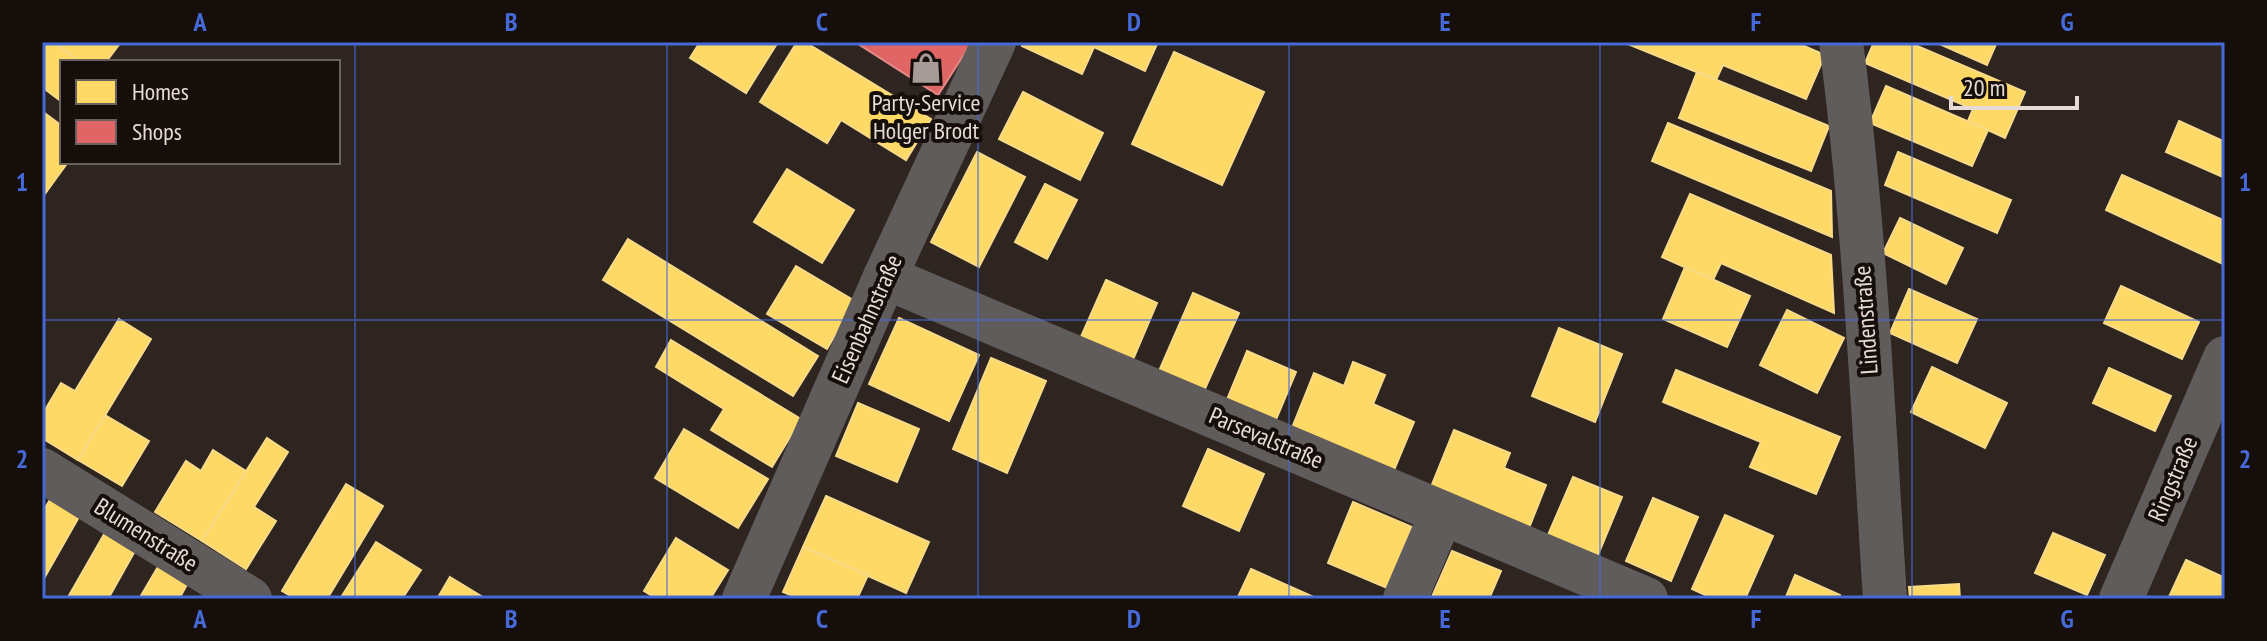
<svg xmlns="http://www.w3.org/2000/svg" width="2267" height="641" font-family="'PT Sans Narrow',sans-serif">
	<style>
		.homes { fill: #ffd966; stroke: #f8da88; stroke-width: 2 }
		.shops { fill: #e06666; stroke: #e28988; stroke-width: 2 }
		.lines { fill: none; stroke-linecap: round; stroke-linejoin: round }
		.minor { stroke: #615c5c; stroke-width: 44 }
		.grid { fill: none; stroke: #456ad8; stroke-width: 2; stroke-opacity: 0.55 }
		.labels { text-anchor: middle; stroke-width: 8; stroke-linejoin: round; paint-order: stroke }
		.poi-label { font-size: 24px; fill: #e7dbd7; stroke: #160e0b }
		.street-label { font-size: 24px; fill: #e7dbd7; stroke: #160e0b }
		.neatline { fill: none; stroke: #456ad8; stroke-width: 3 }
		.grid-label { font-size: 26px; text-anchor: middle; font-weight: bold; fill: #456ad8 }
	</style>
	<rect width="100%" height="100%" fill="#2e2521"/>
	<g class="homes">
		<polygon points="42,42 54,42 80,62 62,62 62,102 42,87"/>
		<polygon points="54,42 121,42 106,62 80,62"/>
		<polygon points="700,42 778,42 746,93 690,58"/>
		<polygon points="797,42 805,42 931,119 906,160 841,120 827,143 760,102"/>
		<polygon points="1024,42 1152,42 1157,44 1145,71 1094,47 1082,74 1022,46"/>
		<polygon points="1623,42 1795,42 1825,55 1806,99 1723,65 1716,80"/>
		<polygon points="1874,42 1908,42 2025,92 2005,138 1968,121 1973,109 1865,63"/>
		<polygon points="1935,42 1997,42 1987,65"/>
		<polygon points="1174,52 1264,92 1222,185 1132,144"/>
		<polygon points="1697,72 1829,126 1811,171 1679,118"/>
		<polygon points="1886,86 1988,130 1972,166 1870,123"/>
		<polygon points="1023,92 1103,133 1080,180 999,139"/>
		<polygon points="42,111 62,126 62,162 68,162 42,198"/>
		<polygon points="2179,121 2225,142 2225,178 2166,152"/>
		<polygon points="1668,123 1831,191 1832,237 1652,161"/>
		<polygon points="977,152 1025,177 979,267 931,242"/>
		<polygon points="1898,152 2011,200 1997,233 1885,185"/>
		<polygon points="787,169 854,210 822,263 754,222"/>
		<polygon points="2122,175 2225,221 2225,265 2106,210"/>
		<polygon points="1045,184 1077,200 1047,259 1015,242"/>
		<polygon points="1690,194 1831,255 1834,313 1721,263 1713,280 1662,257"/>
		<polygon points="1900,218 1963,248 1946,284 1883,253"/>
		<polygon points="628,239 818,356 793,396 603,280"/>
		<polygon points="796,266 855,301 827,349 767,314"/>
		<polygon points="1685,267 1750,296 1727,347 1663,319"/>
		<polygon points="1106,280 1157,303 1132,362 1080,339"/>
		<polygon points="2121,286 2199,322 2182,359 2104,323"/>
		<polygon points="1909,289 1977,319 1957,363 1890,333"/>
		<polygon points="1193,293 1239,313 1204,391 1159,371"/>
		<polygon points="1787,310 1844,338 1817,393 1760,365"/>
		<polygon points="899,318 979,355 949,421 869,384"/>
		<polygon points="119,319 151,339 78,460 42,438 42,415 61,383 75,391"/>
		<polygon points="1559,328 1622,354 1595,422 1532,396"/>
		<polygon points="671,340 801,419 772,467 711,430 724,409 656,367"/>
		<polygon points="1247,351 1296,372 1275,422 1226,402"/>
		<polygon points="991,358 1046,381 1007,473 953,449"/>
		<polygon points="1353,362 1385,375 1373,404 1414,422 1392,475 1290,433 1314,373 1344,386"/>
		<polygon points="1932,367 2007,403 1985,448 1911,412"/>
		<polygon points="2109,368 2171,396 2155,431 2093,403"/>
		<polygon points="1676,370 1840,437 1816,494 1750,467 1761,442 1663,402"/>
		<polygon points="858,403 919,429 897,482 836,456"/>
		<polygon points="105,415 149,441 122,486 78,460"/>
		<polygon points="684,429 768,479 738,528 655,478"/>
		<polygon points="1454,430 1510,453 1504,468 1546,485 1529,528 1431,487"/>
		<polygon points="267,438 288,452 254,507 276,521 246,569 202,541"/>
		<polygon points="1208,449 1264,474 1239,531 1183,506"/>
		<polygon points="213,450 246,471 202,541 155,512 186,461 201,471"/>
		<polygon points="1573,477 1622,497 1598,555 1548,535"/>
		<polygon points="346,484 383,506 327,599 296,599 282,591"/>
		<polygon points="826,496 929,542 906,593 803,547"/>
		<polygon points="51,498 80,515 42,582 42,513"/>
		<polygon points="1653,498 1698,517 1671,581 1626,561"/>
		<polygon points="1353,502 1412,527 1387,588 1328,563"/>
		<polygon points="1725,515 1773,536 1745,599 1714,599 1692,589"/>
		<polygon points="106,531 136,549 108,599 67,599"/>
		<polygon points="2053,533 2105,555 2087,595 2035,573"/>
		<polygon points="676,538 728,570 710,599 657,599 644,591"/>
		<polygon points="376,542 421,570 402,599 340,599"/>
		<polygon points="803,547 868,575 857,599 800,599 783,592"/>
		<polygon points="1452,551 1501,571 1489,599 1431,599"/>
		<polygon points="2186,560 2225,578 2225,599 2168,599"/>
		<polygon points="159,565 189,581 179,599 139,599"/>
		<polygon points="1251,569 1318,599 1237,599"/>
		<polygon points="1795,575 1840,595 1838,599 1785,599"/>
		<polygon points="450,577 486,599 437,599"/>
		<polygon points="1959,584 1960,599 1910,599 1909,587"/>
	</g>
	<polygon class="shops" points="855,42 972,42 938,95"/>
	<g class="lines">
		<g class="minor">
			<path d="M1841,42C1865,226 1873,414 1885,599"/>
			<polyline points="885,277 1646,599"/>
			<polyline points="42,470 250,599"/>
			<polyline points="744,599 885,277 994,42"/>
			<polyline points="1405,599 1442,513"/>
			<polyline points="2121,599 2225,358"/>
		</g>
	</g>
	<path class="grid" d="M355,42V599M667,42V599M978,42V599M1289,42V599M1600,42V599M1912,42V599M42,320H2225"/>
	<defs>
		<symbol id="shop-bare" viewBox="-9 -9 18 18"><path d="M-5-2.5h2.3a2.7 3.5 0 0 1 5.4 0H5L5.5 6h-11ZM-1.5-2.5h3a1.5 2.3 0 0 0-3 0Z" fill="#a69b97" stroke="#160e0b" stroke-width="2.5" paint-order="stroke"/></symbol>
	</defs>
	<g fill-rule="evenodd">
		<use href="#shop-bare" x="904" y="46" width="44" height="44"/>
	</g>
	<g class="labels">
		<g class="poi-label">
			<text x="926" y="111">Party-Service<tspan x="926" dy="28">Holger Brodt</tspan></text>
		</g>
		<g class="street-label">
			<text transform="translate(867 319) rotate(-66)" y="8">Eisenbahnstraße</text>
			<text transform="translate(1866 320) rotate(-94)" y="8">Lindenstraße</text>
			<text transform="translate(1266 438) rotate(23)" y="8">Parsevalstraße</text>
			<text transform="translate(2173 479) rotate(-67)" y="8">Ringstraße</text>
			<text transform="translate(146 535) rotate(32)" y="8">Blumenstraße</text>
		</g>
	</g>
	<rect width="2267" height="641" fill="none" stroke="#160e0b" stroke-width="88"/>
	<rect x="60" y="60" width="280" height="104" fill="#160e0b" stroke="#6a605d" stroke-width="2"/>
	<rect x="76" y="80" width="40" height="24" fill="#ffd966" stroke="#6a605d" stroke-width="2"/>
	<text x="132" y="100" font-size="24" fill="#e7dbd7">Homes</text>
	<rect x="76" y="120" width="40" height="24" fill="#e06666" stroke="#6a605d" stroke-width="2"/>
	<text x="132" y="140" font-size="24" fill="#e7dbd7">Shops</text>
	<path d="M1951 96v12h126v-12" fill="none" stroke="#e7dbd7" stroke-width="4"/>
	<text x="1963" y="96" font-size="24" fill="#e7dbd7" stroke="#160e0b" stroke-width="6" paint-order="stroke">20 m</text>
	<rect x="44" y="44" width="2179" height="553" class="neatline"/>
	<g class="grid-label">
		<text x="200" y="31">A</text>
		<text x="511" y="31">B</text>
		<text x="822" y="31">C</text>
		<text x="1134" y="31">D</text>
		<text x="1445" y="31">E</text>
		<text x="1756" y="31">F</text>
		<text x="2067" y="31">G</text>
		<text x="22" y="191">1</text>
		<text x="2245" y="191">1</text>
		<text x="22" y="468">2</text>
		<text x="2245" y="468">2</text>
		<text x="200" y="628">A</text>
		<text x="511" y="628">B</text>
		<text x="822" y="628">C</text>
		<text x="1134" y="628">D</text>
		<text x="1445" y="628">E</text>
		<text x="1756" y="628">F</text>
		<text x="2067" y="628">G</text>
	</g>
</svg>
